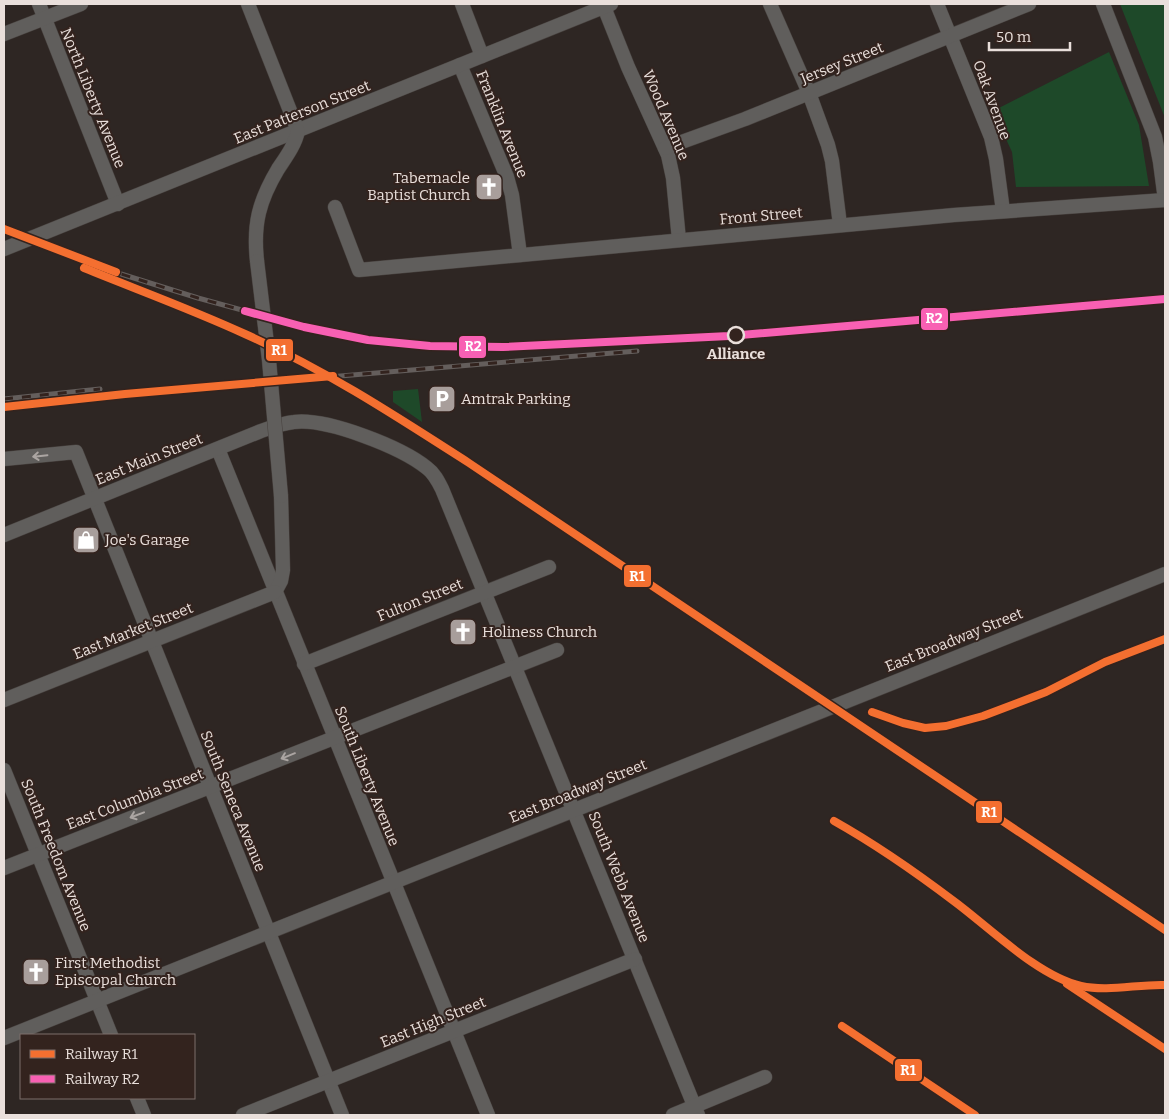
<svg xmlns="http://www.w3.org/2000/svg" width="1169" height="1119" font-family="Bitter,serif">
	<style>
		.green { fill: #1e4929 }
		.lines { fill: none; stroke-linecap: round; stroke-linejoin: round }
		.minor-casing { stroke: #47413e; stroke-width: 15 }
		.minor { stroke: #605e5c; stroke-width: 14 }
		.rail-casing { stroke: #645e5c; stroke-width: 5 }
		.rail { stroke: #33231e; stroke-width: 3; stroke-dasharray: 9; stroke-linecap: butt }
		.minor-bridge-casing { stroke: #47413e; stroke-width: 15; stroke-linecap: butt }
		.minor-bridge { stroke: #605e5c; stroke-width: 14 }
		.rail-1-casing { stroke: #33231e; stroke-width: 11 }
		.rail-2-casing { stroke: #33231e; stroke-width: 11 }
		.rail-1 { stroke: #f46f30; stroke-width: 8 }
		.rail-2 { stroke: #f860b3; stroke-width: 8 }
		.oneway { stroke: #aba5a2 }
		.stop-dot { fill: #33231e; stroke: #e9dfdb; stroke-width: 2.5 }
		.labels { text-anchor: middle; stroke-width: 4; stroke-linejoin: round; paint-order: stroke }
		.street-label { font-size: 15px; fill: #e9dfdb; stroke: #33231e }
		.poi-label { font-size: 15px; fill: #e9dfdb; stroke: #33231e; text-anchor: start }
		.stop-label { font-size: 15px; font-weight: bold; fill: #e9dfdb; stroke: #33231e }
		.line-badge { stroke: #33231e; stroke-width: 2 }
		.badge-label { font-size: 14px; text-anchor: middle; font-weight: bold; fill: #fff }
	</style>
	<rect width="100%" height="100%" fill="#2e2623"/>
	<g class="green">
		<polygon points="1120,4 1165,4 1165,118"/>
		<polygon points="1109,52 1139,125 1149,186 1016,187 1012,152 993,111"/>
		<polygon points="418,389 422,422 393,402 393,391"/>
	</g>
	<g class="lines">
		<defs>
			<g id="minor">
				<polyline points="39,4 118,204"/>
				<polyline points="248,4 298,131"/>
				<polyline points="462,4 482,56"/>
				<polyline points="770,4 809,93 828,145 832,161 840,225"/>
				<polyline points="937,4 991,137 996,159 1003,211"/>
				<polyline points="1103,4 1155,137 1160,162 1165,200"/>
				<polyline points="604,7 628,67 668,155 673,178 679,240"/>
				<polyline points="4,34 81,4"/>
				<polyline points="460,65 507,177 512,195 520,255"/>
				<polyline points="665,148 745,119 1029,4"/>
				<polyline points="335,207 359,270 954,215 1165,200"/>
				<polyline points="4,249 611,4"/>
				<path d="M257,261C253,224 259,201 278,169C286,157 295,145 298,131"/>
				<polyline points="218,449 488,1115"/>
				<polyline points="4,459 76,452 342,1115"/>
				<path d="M4,535L261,431C272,427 283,423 294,422C327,418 401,447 427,468C434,473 438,481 442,489L698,1115"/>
				<polyline points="275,592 281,581 283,570 281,496"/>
				<polyline points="304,664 549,567"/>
				<polyline points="4,700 275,592"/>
				<polyline points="4,770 111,1035"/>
				<polyline points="4,868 557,650"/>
				<polyline points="4,1038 1165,574"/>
				<polyline points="137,1098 144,1115"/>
				<polyline points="243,1115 635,959"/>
				<polyline points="673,1115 765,1077"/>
			</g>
		</defs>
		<use href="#minor" class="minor-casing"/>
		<use href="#minor" class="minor"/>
		<defs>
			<g id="rail">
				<polyline points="4,229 105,269 198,298 304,327 368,340 401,344 463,347 503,347 668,340 1014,312"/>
				<path d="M84,268C138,290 193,310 245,334C324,369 396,416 469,463L1165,930"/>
				<polyline points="4,399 100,389"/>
				<polyline points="4,407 125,394 637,351"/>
				<polyline points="872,712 903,723 925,728 946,726 983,716 1046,692 1105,662 1165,639"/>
				<path d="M834,821C875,844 918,874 955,902C990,928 1038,976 1081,986C1108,992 1138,984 1165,985"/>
				<polyline points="1069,985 1165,1049"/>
				<polyline points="842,1026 975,1115"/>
			</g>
		</defs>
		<use href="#rail" class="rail-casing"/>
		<use href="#rail" class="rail"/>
		<defs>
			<polyline id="minor-bridge" points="257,261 269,360 281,496"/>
		</defs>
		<use href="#minor-bridge" class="minor-bridge-casing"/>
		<use href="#minor-bridge" class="minor-bridge"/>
		<defs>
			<g id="rail-1">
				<polyline points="4,229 116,272"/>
				<path d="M84,268C138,290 193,310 245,334C324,369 396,416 469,463L1165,930"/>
				<polyline points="4,407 125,394 333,376"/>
				<polyline points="872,712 903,723 925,728 946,726 983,716 1046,692 1105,662 1165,639"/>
				<path d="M834,821C875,844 918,874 955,902C990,928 1038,976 1081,986C1108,992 1138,984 1165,985"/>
				<polyline points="1067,984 1165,1049"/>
				<polyline points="842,1026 975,1115"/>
			</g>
			<polyline id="rail-2" points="245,311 304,327 368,340 430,346 503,347 729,336 1165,299"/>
		</defs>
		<use href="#rail-1" class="rail-1-casing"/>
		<use href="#rail-2" class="rail-2-casing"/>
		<use href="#rail-1" class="rail-1"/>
		<use href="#rail-2" class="rail-2"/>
	</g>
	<defs><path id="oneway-shaft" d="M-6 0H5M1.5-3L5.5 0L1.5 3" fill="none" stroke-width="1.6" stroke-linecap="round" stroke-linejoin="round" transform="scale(1.25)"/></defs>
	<g class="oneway">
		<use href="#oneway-shaft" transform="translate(40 456) rotate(174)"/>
		<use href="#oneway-shaft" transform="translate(288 756) rotate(158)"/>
		<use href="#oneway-shaft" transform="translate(137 815) rotate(159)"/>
	</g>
	<defs>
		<symbol id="church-square" viewBox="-11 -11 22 22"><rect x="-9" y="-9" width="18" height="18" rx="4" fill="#a89e9b" stroke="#33231e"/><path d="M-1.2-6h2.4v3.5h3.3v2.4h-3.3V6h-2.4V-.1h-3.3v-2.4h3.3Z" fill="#fff"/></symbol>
		<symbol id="parking-square" viewBox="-11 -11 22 22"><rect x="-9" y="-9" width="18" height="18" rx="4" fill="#a89e9b" stroke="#33231e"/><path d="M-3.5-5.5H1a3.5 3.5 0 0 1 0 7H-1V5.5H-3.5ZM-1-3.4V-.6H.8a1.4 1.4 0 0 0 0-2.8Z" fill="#fff"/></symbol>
		<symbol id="shop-square" viewBox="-11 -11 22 22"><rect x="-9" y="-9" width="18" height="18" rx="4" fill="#a89e9b" stroke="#33231e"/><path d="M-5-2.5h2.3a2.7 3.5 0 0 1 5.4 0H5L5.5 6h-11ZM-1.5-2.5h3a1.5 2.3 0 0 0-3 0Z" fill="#fff"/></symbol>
	</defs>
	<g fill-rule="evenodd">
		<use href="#church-square" x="473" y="171" width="32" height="32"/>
		<use href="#parking-square" x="426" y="383" width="32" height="32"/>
		<use href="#shop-square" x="70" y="524" width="32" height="32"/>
		<use href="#church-square" x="447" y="616" width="32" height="32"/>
		<use href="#church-square" x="20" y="956" width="32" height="32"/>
	</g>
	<circle class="stop-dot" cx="736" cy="335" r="8"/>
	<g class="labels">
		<g class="street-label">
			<text transform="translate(842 63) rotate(-22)" y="5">Jersey Street</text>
			<text transform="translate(93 98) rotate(68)" y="5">North Liberty Avenue</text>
			<text transform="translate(992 100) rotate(70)" y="5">Oak Avenue</text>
			<text transform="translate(302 112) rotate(-22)" y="5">East Patterson Street</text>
			<text transform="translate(666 115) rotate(67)" y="5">Wood Avenue</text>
			<text transform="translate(502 124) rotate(68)" y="5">Franklin Avenue</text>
			<text transform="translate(761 216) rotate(-5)" y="5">Front Street</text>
			<text transform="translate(149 459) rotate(-22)" y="5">East Main Street</text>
			<text transform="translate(420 600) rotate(-22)" y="5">Fulton Street</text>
			<text transform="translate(133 631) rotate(-22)" y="5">East Market Street</text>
			<text transform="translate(954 640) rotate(-22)" y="5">East Broadway Street</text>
			<text transform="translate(367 776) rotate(68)" y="5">South Liberty Avenue</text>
			<text transform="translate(578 791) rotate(-22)" y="5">East Broadway Street</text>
			<text transform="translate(135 799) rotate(-21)" y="5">East Columbia Street</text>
			<text transform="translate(233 801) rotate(68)" y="5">South Seneca Avenue</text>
			<text transform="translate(56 855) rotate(68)" y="5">South Freedom Avenue</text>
			<text transform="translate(619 877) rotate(68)" y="5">South Webb Avenue</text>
			<text transform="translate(433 1022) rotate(-22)" y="5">East High Street</text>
		</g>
		<g class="poi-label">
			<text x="470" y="183" text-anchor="end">Tabernacle<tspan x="470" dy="17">Baptist Church</tspan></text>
			<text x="461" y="404">Amtrak Parking</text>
			<text x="105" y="545">Joe's Garage</text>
			<text x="482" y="637">Holiness Church</text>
			<text x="55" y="968">First Methodist<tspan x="55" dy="17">Episcopal Church</tspan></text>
		</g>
		<g class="stop-label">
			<text x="736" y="359">Alliance</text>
		</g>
	</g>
	<g class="line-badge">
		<rect x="920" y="307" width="29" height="24" rx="5" fill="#f860b3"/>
		<rect x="458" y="335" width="29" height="24" rx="5" fill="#f860b3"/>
		<rect x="265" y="338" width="29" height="24" rx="5" fill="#f46f30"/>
		<rect x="623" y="564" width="29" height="24" rx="5" fill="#f46f30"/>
		<rect x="975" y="800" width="28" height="24" rx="5" fill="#f46f30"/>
		<rect x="894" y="1058" width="29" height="24" rx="5" fill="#f46f30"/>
	</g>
	<g class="badge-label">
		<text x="934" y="323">R2</text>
		<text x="473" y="351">R2</text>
		<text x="279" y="355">R1</text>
		<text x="637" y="581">R1</text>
		<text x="989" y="817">R1</text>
		<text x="908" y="1075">R1</text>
	</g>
	<rect width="1169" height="1119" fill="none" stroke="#e9dfdb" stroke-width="10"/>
	<rect x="20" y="1034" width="175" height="65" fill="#33231e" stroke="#7c6e6a"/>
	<rect x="30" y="1050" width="25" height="8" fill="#f46f30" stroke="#7c6e6a"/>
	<text x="65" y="1059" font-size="15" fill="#e9dfdb">Railway R1</text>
	<rect x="30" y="1075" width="25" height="8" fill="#f860b3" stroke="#7c6e6a"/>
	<text x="65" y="1084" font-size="15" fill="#e9dfdb">Railway R2</text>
	<path d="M989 42v8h81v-8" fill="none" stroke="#e9dfdb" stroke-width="2.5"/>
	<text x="996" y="42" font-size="15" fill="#e9dfdb" stroke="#33231e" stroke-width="4" paint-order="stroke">50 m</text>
</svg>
